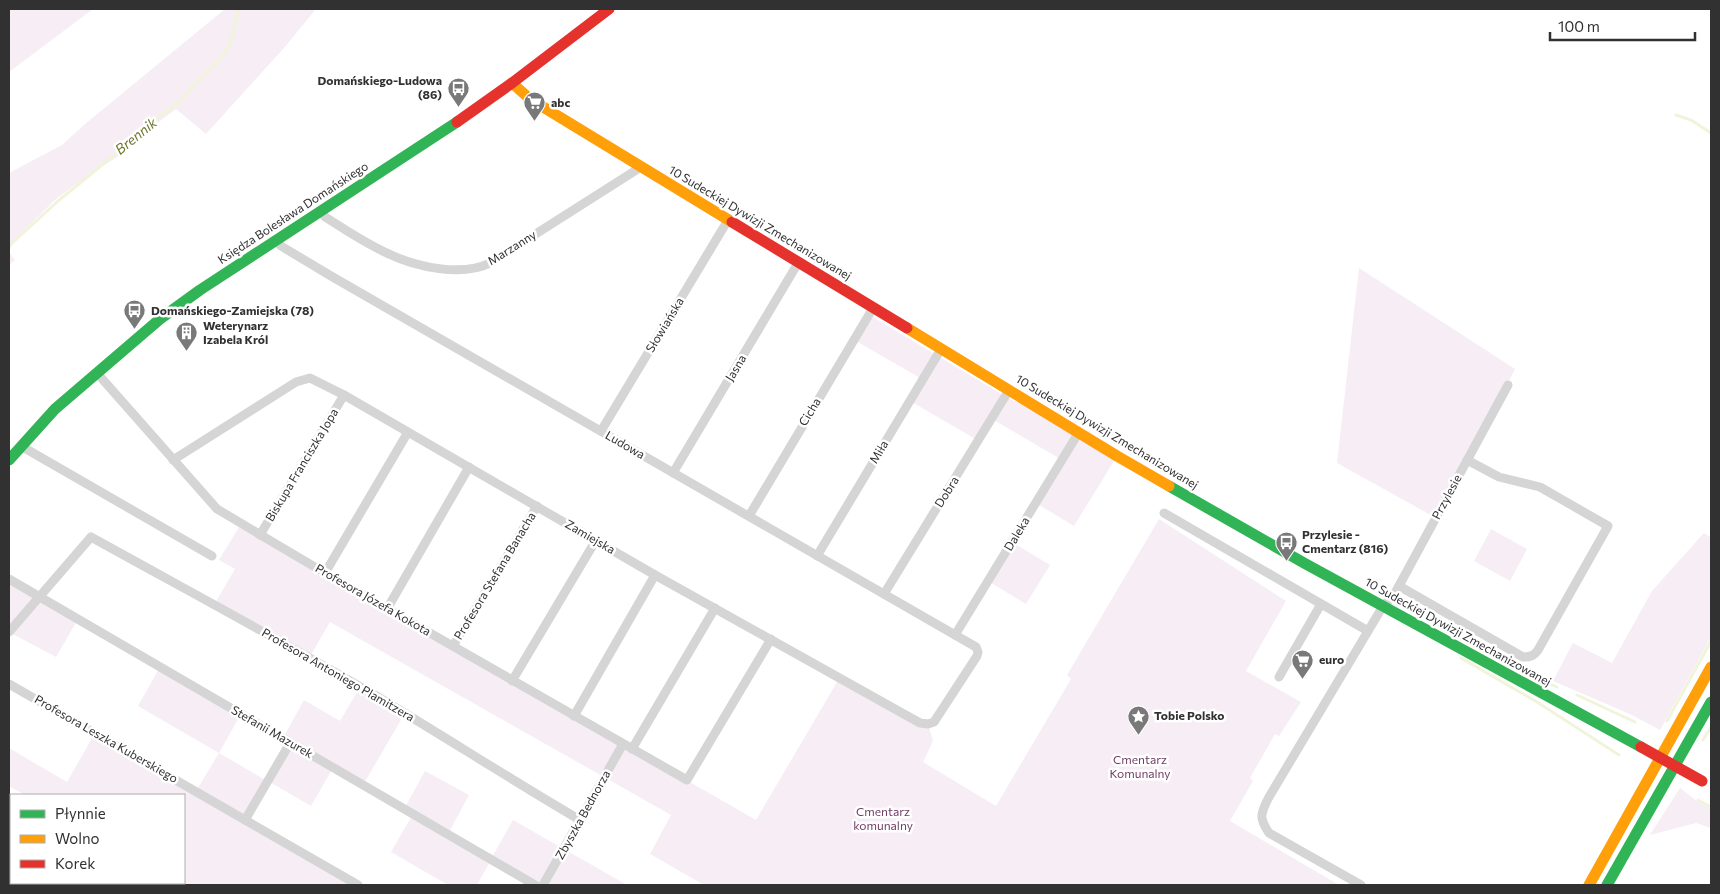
<svg xmlns="http://www.w3.org/2000/svg" width="1720" height="894" font-family="Commissioner,sans-serif">
	<style>
		.green { fill: #f6edf5 }
		.lines { fill: none; stroke-linecap: round; stroke-linejoin: round }
		.stream { stroke: #f1f4db; stroke-width: 3 }
		.street { stroke: #d5d5d5; stroke-width: 9 }
		.fast { stroke: #30b455; stroke-width: 11 }
		.slow { stroke: #ff9f0a; stroke-width: 11 }
		.jam { stroke: #e5322d; stroke-width: 11 }
		.jam-bridge { stroke: #e5322d; stroke-width: 11 }
		.labels { text-anchor: middle; stroke-width: 5; stroke-linejoin: round; paint-order: stroke }
		.poi-label { font-size: 12px; font-weight: bold; fill: #313131; stroke: #fff; text-anchor: start }
		.street-label { font-size: 12px; fill: #313131; stroke: #fff }
		.park-label { font-size: 12px; fill: #703b64; stroke: #fff }
		.water-label { font-size: 14px; font-style: italic; fill: #70772f; stroke: #fff }
	</style>
	<rect width="100%" height="100%" fill="#fff"/>
	<g class="green">
		<polygon points="9,9 93,9 9,72"/>
		<polygon points="225,9 316,9 284,48 206,134 176,109 148,130 120,155 83,179 56,199 14,240 9,252 15,260 9,265 9,173 62,145 85,124"/>
		<polygon points="1359,268 1515,369 1436,518 1337,463"/>
		<polygon points="873,317 1008,398 1079,432 1117,456 1074,526 1036,503 1062,460 992,419 979,441 910,401 922,379 856,341"/>
		<polygon points="1159,519 1286,601 1246,671 1301,702 1279,736 1275,734 1250,778 1253,781 1230,821 1339,885 704,885 650,854 671,815 330,622 309,658 214,605 235,569 219,560 241,524 756,820 840,677 928,724 933,741 923,762 996,806 1071,679 1067,675"/>
		<polygon points="1491,529 1527,549 1510,581 1474,561"/>
		<polygon points="1704,533 1711,538 1711,637 1660,730 1632,715 1553,681 1573,643 1612,663 1652,591"/>
		<polygon points="1012,542 1050,565 1026,604 988,581"/>
		<polygon points="9,579 78,619 56,657 9,632"/>
		<polygon points="160,667 241,714 219,753 267,781 290,743 283,738 304,700 340,721 360,687 405,713 363,785 333,768 311,806 268,781 245,820 358,885 111,885 107,883 184,883 184,795 25,795 9,786 9,748 67,782 95,733 196,791 219,753 138,706"/>
		<polygon points="425,771 469,795 448,834 491,859 513,820 627,885 535,885 491,860 477,885 448,885 391,852 413,814 404,809"/>
		<polygon points="1680,788 1697,801 1711,809 1711,828 1696,823 1650,835"/>
	</g>
	<g class="lines">
		<g class="stream">
			<polyline points="1676,115 1691,120 1711,133"/>
			<polyline points="9,246 58,201 118,152 140,131 182,100 195,83 215,64 226,51 230,43 239,9"/>
			<polyline points="1468,643 1521,671 1557,687"/>
			<polyline points="1461,658 1537,702 1619,755"/>
			<polyline points="1577,695 1635,722"/>
			<polyline points="1667,721 1711,641"/>
			<polyline points="1703,740 1711,727"/>
			<polyline points="1698,800 1711,807"/>
		</g>
		<g class="street">
			<path d="M321,211L325,217C346,230 366,244 389,254C416,267 462,277 490,263L641,167"/>
			<polyline points="97,373 217,509 325,573 687,780 771,639"/>
			<polyline points="601,431 728,220"/>
			<polyline points="21,446 212,556"/>
			<polyline points="173,460 296,382 310,378 344,395 655,575 920,723 928,724 934,722 977,656 978,652 976,647 331,276 281,246 276,241"/>
			<polyline points="673,473 798,263"/>
			<polyline points="1164,513 1368,631"/>
			<polyline points="749,516 873,308"/>
			<polyline points="260,535 344,395"/>
			<polyline points="817,556 941,349"/>
			<polyline points="325,573 408,432"/>
			<polyline points="9,579 535,885"/>
			<path d="M1399,586L1523,657C1530,657 1534,656 1538,650L1608,526L1540,487L1499,477L1467,460"/>
			<polyline points="884,594 1009,390"/>
			<polyline points="387,609 469,467"/>
			<path d="M9,632L91,537C185,589 280,640 373,694C442,735 510,779 580,820"/>
			<polyline points="955,635 1079,432"/>
			<polyline points="453,646 537,506"/>
			<polyline points="1279,677 1321,604"/>
			<polyline points="512,681 596,540"/>
			<polyline points="9,684 358,885"/>
			<polyline points="574,716 655,575"/>
			<polyline points="632,749 715,608"/>
			<polyline points="245,820 290,743"/>
			<polyline points="543,885 623,744"/>
			<path d="M1361,885L1269,833C1258,817 1261,813 1269,797L1383,606L1394,595L1508,385"/>
		</g>
		<g class="fast">
			<polyline points="9,460 55,409 160,319 200,290 457,122"/>
			<polyline points="1169,486 1304,563 1641,747"/>
			<polyline points="1607,885 1711,702"/>
		</g>
		<g class="slow">
			<polyline points="512,83 530,99 732,222"/>
			<polyline points="907,328 1117,456 1169,486"/>
			<polyline points="1589,885 1711,667"/>
		</g>
		<g class="jam">
			<polyline points="457,122 512,83 609,9"/>
			<polyline points="732,222 907,328"/>
		</g>
		<polyline class="jam-bridge" points="1641,747 1702,781"/>
	</g>
	<defs>
		<symbol id="bus-pin" viewBox="-11 -11 22 30"><path d="M0 17L-7.5 6A9.5 9.5 0 1 1 7.5 6Z" fill="#797979" stroke="#fff"/><path d="M-5-6H5V4H4V6H2V4H-2V6H-4V4H-5ZM-3.5-4V0h7V-4ZM-3.5 1.2v1.5H-2V1.2ZM2 1.2v1.5H3.5V1.2Z" fill="#fff"/></symbol>
		<symbol id="supermarket-pin" viewBox="-11 -11 22 30"><path d="M0 17L-7.5 6A9.5 9.5 0 1 1 7.5 6Z" fill="#797979" stroke="#fff"/><path d="M-6-5.5h2.5l.6 2H6L4.5 2H-2.5L-4.4-4H-6ZM-1.5 3.2a1.3 1.3 0 1 0 .1 0ZM3 3.2a1.3 1.3 0 1 0 .1 0Z" fill="#fff"/></symbol>
		<symbol id="building-pin" viewBox="-11 -11 22 30"><path d="M0 17L-7.5 6A9.5 9.5 0 1 1 7.5 6Z" fill="#797979" stroke="#fff"/><path d="M-4-6H4V6H1V3H-1V6H-4ZM-2.5-4.3h1.7v1.8h-1.7ZM.8-4.3h1.7v1.8H.8ZM-2.5-1h1.7V.8h-1.7ZM.8-1h1.7V.8H.8Z" fill="#fff"/></symbol>
		<symbol id="sight-pin" viewBox="-11 -11 22 30"><path d="M0 17L-7.5 6A9.5 9.5 0 1 1 7.5 6Z" fill="#797979" stroke="#fff"/><path d="M0-6L1.8-2.2L6-1.7L2.9 1.2L3.7 5.4L0 3.3L-3.7 5.4L-2.9 1.2L-6-1.7L-1.8-2.2Z" fill="#fff"/></symbol>
	</defs>
	<g fill-rule="evenodd">
		<use href="#bus-pin" x="446" y="76" width="25" height="34"/>
		<use href="#supermarket-pin" x="522" y="90" width="25" height="34"/>
		<use href="#bus-pin" x="122" y="298" width="25" height="34"/>
		<use href="#building-pin" x="174" y="320" width="25" height="34"/>
		<use href="#bus-pin" x="1274" y="530" width="25" height="34"/>
		<use href="#supermarket-pin" x="1290" y="648" width="25" height="34"/>
		<use href="#sight-pin" x="1126" y="704" width="25" height="34"/>
	</g>
	<g class="labels">
		<g class="poi-label">
			<text x="442" y="85" text-anchor="end">Domańskiego-Ludowa<tspan x="442" dy="14">(86)</tspan></text>
			<text x="551" y="107">abc</text>
			<text x="151" y="315">Domańskiego-Zamiejska (78)</text>
			<text x="203" y="330">Weterynarz<tspan x="203" dy="14">Izabela Król</tspan></text>
			<text x="1302" y="539">Przylesie -<tspan x="1302" dy="14">Cmentarz (816)</tspan></text>
			<text x="1319" y="664">euro</text>
			<text x="1154" y="720">Tobie Polsko</text>
		</g>
		<g class="street-label">
			<text transform="translate(293 213) rotate(-33)" y="4">Księdza Bolesława Domańskiego</text>
			<text transform="translate(760 223) rotate(31)" y="4">10 Sudeckiej Dywizji Zmechanizowanej</text>
			<text transform="translate(512 248) rotate(-32)" y="4">Marzanny</text>
			<text transform="translate(665 325) rotate(-59)" y="4">Słowiańska</text>
			<text transform="translate(736 368) rotate(-59)" y="4">Jasna</text>
			<text transform="translate(810 412) rotate(-59)" y="4">Cicha</text>
			<text transform="translate(1107 432) rotate(31)" y="4">10 Sudeckiej Dywizji Zmechanizowanej</text>
			<text transform="translate(625 445) rotate(30)" y="4">Ludowa</text>
			<text transform="translate(879 452) rotate(-59)" y="4">Miła</text>
			<text transform="translate(302 465) rotate(-59)" y="4">Biskupa Franciszka Jopa</text>
			<text transform="translate(947 492) rotate(-58)" y="4">Dobra</text>
			<text transform="translate(1447 497) rotate(-62)" y="4">Przylesie</text>
			<text transform="translate(1017 534) rotate(-59)" y="4">Daleka</text>
			<text transform="translate(590 537) rotate(30)" y="4">Zamiejska</text>
			<text transform="translate(495 576) rotate(-59)" y="4">Profesora Stefana Banacha</text>
			<text transform="translate(373 600) rotate(30)" y="4">Profesora Józefa Kokota</text>
			<text transform="translate(1458 632) rotate(29)" y="4">10 Sudeckiej Dywizji Zmechanizowanej</text>
			<text transform="translate(338 675) rotate(30)" y="4">Profesora Antoniego Plamitzera</text>
			<text transform="translate(272 732) rotate(30)" y="4">Stefanii Mazurek</text>
			<text transform="translate(106 739) rotate(30)" y="4">Profesora Leszka Kuberskiego</text>
			<text transform="translate(583 815) rotate(-61)" y="4">Zbyszka Bednorza</text>
		</g>
		<g class="park-label">
			<text x="1140" y="764">Cmentarz<tspan x="1140" dy="14">Komunalny</tspan></text>
			<text x="883" y="816">Cmentarz<tspan x="883" dy="14">komunalny</tspan></text>
		</g>
		<g class="water-label">
			<text transform="translate(136 136) rotate(-39)" y="5">Brennik</text>
		</g>
	</g>
	<rect width="1720" height="894" fill="none" stroke="#313131" stroke-width="20"/>
	<rect x="10" y="794" width="175" height="90" fill="#ffffff" stroke="#adadad"/>
	<rect x="20" y="810" width="25" height="8" fill="#30b455" stroke="#adadad"/>
	<text x="55" y="819" font-size="15" fill="#313131">Płynnie</text>
	<rect x="20" y="835" width="25" height="8" fill="#ff9f0a" stroke="#adadad"/>
	<text x="55" y="844" font-size="15" fill="#313131">Wolno</text>
	<rect x="20" y="860" width="25" height="8" fill="#e5322d" stroke="#adadad"/>
	<text x="55" y="869" font-size="15" fill="#313131">Korek</text>
	<path d="M1550 32v8h145v-8" fill="none" stroke="#313131" stroke-width="2.5"/>
	<text x="1558" y="32" font-size="15" fill="#313131" stroke="#ffffff" stroke-width="4" paint-order="stroke">100 m</text>
</svg>
